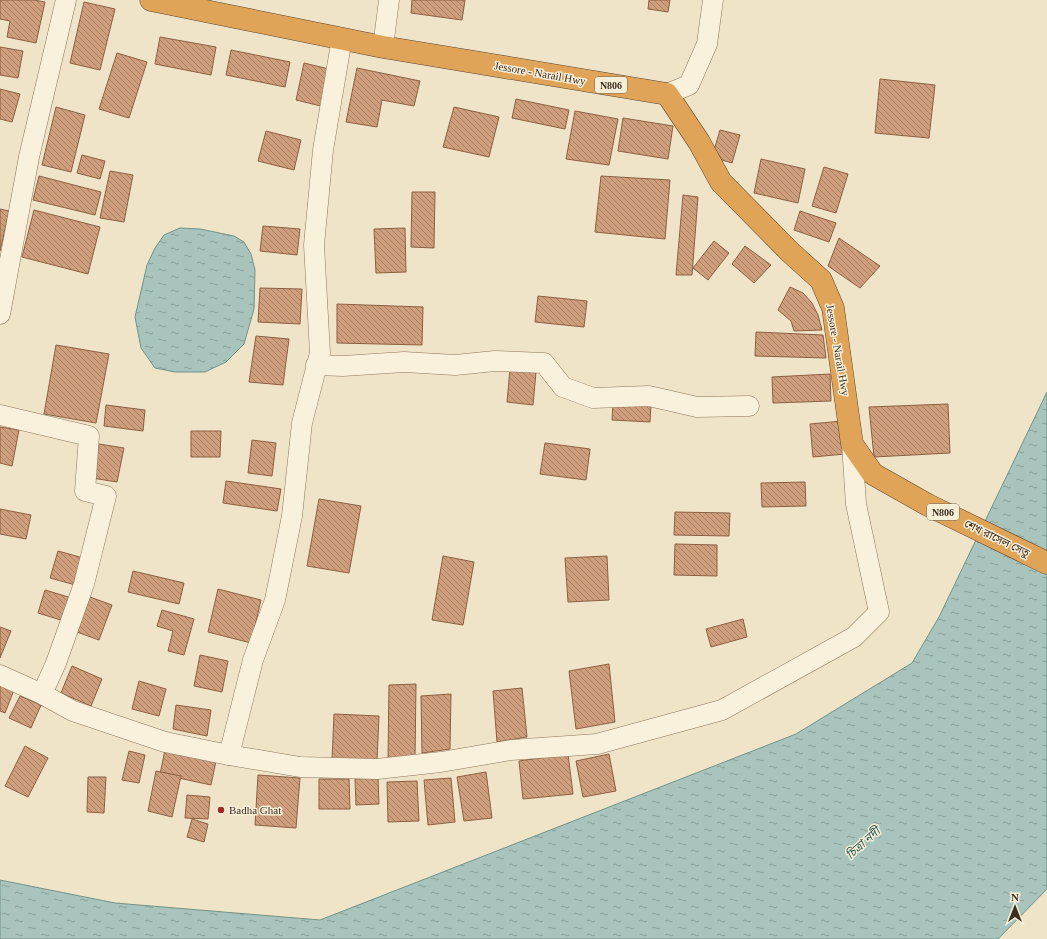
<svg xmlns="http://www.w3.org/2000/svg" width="1047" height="939" font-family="'Times New Roman','Noto Sans Bengali',serif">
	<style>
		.water { fill: url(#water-ripples); stroke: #6f938a }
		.building { fill: url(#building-back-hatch); stroke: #8d5f41 }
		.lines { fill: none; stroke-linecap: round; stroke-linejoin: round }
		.street-casing { stroke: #8d765c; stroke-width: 21 }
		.highway-casing { stroke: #5b4430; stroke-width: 23 }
		.street { stroke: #faf1dc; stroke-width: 20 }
		.highway { stroke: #e0a458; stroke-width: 22 }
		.poi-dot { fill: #9e2a2b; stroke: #f7eed8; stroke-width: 1.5 }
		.labels { text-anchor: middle; stroke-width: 3; stroke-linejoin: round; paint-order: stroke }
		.shield { fill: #f7eed8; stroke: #756857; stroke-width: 1 }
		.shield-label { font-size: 10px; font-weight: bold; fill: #3d2e20 }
		.street-label { font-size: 11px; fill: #3d2e20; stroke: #f7eed8 }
		.poi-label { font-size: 11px; fill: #3d2e20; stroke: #f7eed8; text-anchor: start }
		.water-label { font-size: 12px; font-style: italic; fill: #2f5d5a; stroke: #f7eed8 }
	</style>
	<defs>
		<pattern id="water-ripples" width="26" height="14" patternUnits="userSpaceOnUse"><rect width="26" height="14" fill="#a9c4bc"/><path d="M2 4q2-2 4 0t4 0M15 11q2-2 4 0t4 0" fill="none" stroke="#8ba098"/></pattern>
		<pattern id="building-back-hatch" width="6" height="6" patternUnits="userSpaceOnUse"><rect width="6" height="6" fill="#cf9f7d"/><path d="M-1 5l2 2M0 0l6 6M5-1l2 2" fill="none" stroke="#a98266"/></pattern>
	</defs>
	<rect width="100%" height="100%" fill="#f0e4c8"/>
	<g class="water">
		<polygon points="180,228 200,229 234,236 244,242 251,254 255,270 254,309 244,344 226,362 205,372 175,372 155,368 141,348 135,317 147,265 155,248 164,235"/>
		<polygon points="1047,392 1047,889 998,939 0,939 0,880 115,903 320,920 796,734 912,663 939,617"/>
	</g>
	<g class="building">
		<polygon points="0,0 34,0 45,2 36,43 7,37 10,21 0,19"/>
		<polygon points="412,0 465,0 462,20 411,13"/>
		<polygon points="649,0 670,0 668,12 648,9"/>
		<polygon points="84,2 115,9 100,70 70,63"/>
		<polygon points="160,37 216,47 211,75 155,64"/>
		<polygon points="0,47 23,51 18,78 0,75"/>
		<polygon points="231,50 290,62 285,87 226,75"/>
		<polygon points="117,53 147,62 129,118 99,109"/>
		<polygon points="304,63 329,69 321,106 296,100"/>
		<polygon points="357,68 420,81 414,106 382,100 377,127 346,122"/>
		<polygon points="880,79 935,85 929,138 875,133"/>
		<polygon points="0,89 20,94 12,122 0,119"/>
		<polygon points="516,99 569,110 565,129 512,118"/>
		<polygon points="56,107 85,115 71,172 42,165"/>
		<polygon points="454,107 499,117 489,157 443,147"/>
		<polygon points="575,111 618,119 609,165 566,159"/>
		<polygon points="623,118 673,126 668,159 618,151"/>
		<polygon points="720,130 740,135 732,163 712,157"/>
		<polygon points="266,131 301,140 294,170 258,161"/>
		<polygon points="82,155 105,161 100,179 77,173"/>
		<polygon points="761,159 805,169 798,203 754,193"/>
		<polygon points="824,167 848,174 836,213 812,206"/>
		<polygon points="110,171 133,175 124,222 100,218"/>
		<polygon points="39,176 101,192 95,215 33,200"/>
		<polygon points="601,176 670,180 665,239 595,232"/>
		<polygon points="412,192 435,192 434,248 411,247"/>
		<polygon points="683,195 698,197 692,275 676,275"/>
		<polygon points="0,209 9,211 0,251"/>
		<polygon points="34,210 100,227 88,274 22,257"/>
		<polygon points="800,211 836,223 829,242 794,230"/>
		<polygon points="263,226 300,229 297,255 260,251"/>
		<polygon points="405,228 406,272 376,273 374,229"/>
		<polygon points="839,238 880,266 860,288 828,266"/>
		<polygon points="714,241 729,253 708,280 693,268"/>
		<polygon points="745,246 771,265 754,283 732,264"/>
		<polygon points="790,287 803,293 812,303 818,315 822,330 794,331 791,321 778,310"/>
		<polygon points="260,288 302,289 300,324 258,322"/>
		<polygon points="538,296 587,301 584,327 535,322"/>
		<polygon points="337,304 423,307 422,345 337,343"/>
		<polygon points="756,332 823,335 826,358 755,356"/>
		<polygon points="256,336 289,339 283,385 249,382"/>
		<polygon points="56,345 109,354 96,423 44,414"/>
		<polygon points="510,369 536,372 533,405 507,402"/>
		<polygon points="830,374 831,401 773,403 772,377"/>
		<polygon points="613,402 651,404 650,422 612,420"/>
		<polygon points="948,404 950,453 874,457 869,407"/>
		<polygon points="106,405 145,410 143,431 104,426"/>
		<polygon points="842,421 845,454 813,457 810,424"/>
		<polygon points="0,427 19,430 12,466 0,463"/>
		<polygon points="191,431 221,431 220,457 191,457"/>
		<polygon points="252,440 276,443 272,476 248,473"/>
		<polygon points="545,443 590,449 586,480 540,474"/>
		<polygon points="99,444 124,448 117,482 92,478"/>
		<polygon points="226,481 281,489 277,511 223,503"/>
		<polygon points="805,482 806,506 762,507 761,483"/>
		<polygon points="319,499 361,506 349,573 307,566"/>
		<polygon points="0,509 31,515 26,539 0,534"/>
		<polygon points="675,512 730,513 729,536 674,535"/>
		<polygon points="675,544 717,545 717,576 674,575"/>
		<polygon points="58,551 87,559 79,586 50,578"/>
		<polygon points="443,556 474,562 463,625 432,620"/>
		<polygon points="607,556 609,600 568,602 565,558"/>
		<polygon points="133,571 184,583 179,604 128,592"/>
		<polygon points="218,589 261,600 251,643 208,632"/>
		<polygon points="45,590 75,599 67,622 38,613"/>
		<polygon points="90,597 112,605 99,640 77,632"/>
		<polygon points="162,610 194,619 184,655 168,651 173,631 157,626"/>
		<polygon points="743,619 747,637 711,647 706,629"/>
		<polygon points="0,627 11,631 0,658"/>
		<polygon points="200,655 228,661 222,692 194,686"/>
		<polygon points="609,664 615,722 576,729 569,671"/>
		<polygon points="72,666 102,679 91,706 61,693"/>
		<polygon points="139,681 166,689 159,716 132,709"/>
		<polygon points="416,684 415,760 388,759 389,685"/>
		<polygon points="0,685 14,690 5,713 0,711"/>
		<polygon points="522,688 527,737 497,742 493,691"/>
		<polygon points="451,694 450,749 422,753 421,696"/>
		<polygon points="20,696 41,705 31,728 9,718"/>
		<polygon points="176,705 211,710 207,736 173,729"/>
		<polygon points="334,714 379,716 377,761 332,760"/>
		<polygon points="25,746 48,758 28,797 5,786"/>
		<polygon points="165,750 216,761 211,785 160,774"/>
		<polygon points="129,751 145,755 139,783 122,780"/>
		<polygon points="568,754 573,794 523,799 519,761"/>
		<polygon points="609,754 616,791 583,797 576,761"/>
		<polygon points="156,771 181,776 172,817 148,811"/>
		<polygon points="486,772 492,818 464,821 457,777"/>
		<polygon points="258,775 300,778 296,828 255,825"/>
		<polygon points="88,777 106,777 104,813 87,812"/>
		<polygon points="378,778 379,804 356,805 355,779"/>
		<polygon points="451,778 455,822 428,825 424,780"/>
		<polygon points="319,779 349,779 350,809 319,809"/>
		<polygon points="417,781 419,821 388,822 387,782"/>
		<polygon points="187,795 210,797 208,819 185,818"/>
		<polygon points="192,819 208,824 204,842 187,837"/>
	</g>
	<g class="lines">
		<defs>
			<g id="street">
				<polyline points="383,47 389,0"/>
				<polyline points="667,94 689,85 707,44 713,0"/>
				<polyline points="0,314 29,157 66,0"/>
				<polyline points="316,365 343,366 404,362 455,365 495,361 544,363 563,387 593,398 649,396 697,407 749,406"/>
				<polyline points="0,415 89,436 85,491 106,496 84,584 56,663 42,694"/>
				<polyline points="0,675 42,694 73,711 165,742 229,755 300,767 377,769 441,762 511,750 597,744 722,710 854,637 879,612 856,504 852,444"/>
				<polyline points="229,755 253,660 275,600 292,516 302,423 320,353 314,245 323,150 342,38"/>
			</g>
			<polyline id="highway" points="151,0 383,47 667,94 699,142 721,182 790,252 821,280 833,308 852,444 873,474 928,505 1047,563"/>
		</defs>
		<use href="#street" class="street-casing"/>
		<use href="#highway" class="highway-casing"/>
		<use href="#street" class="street"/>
		<use href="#highway" class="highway"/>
	</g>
	<circle class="poi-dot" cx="221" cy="810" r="4"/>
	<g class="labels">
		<g class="shield">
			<rect x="595" y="77" width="32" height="16" rx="3"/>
			<rect x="927" y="504" width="32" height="16" rx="3"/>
		</g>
		<g class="shield-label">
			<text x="611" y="89">N806</text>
			<text x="943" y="516">N806</text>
		</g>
		<g class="street-label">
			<text transform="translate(540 73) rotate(10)" y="4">Jessore - Narail Hwy</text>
			<text transform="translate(838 350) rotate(80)" y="4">Jessore - Narail Hwy</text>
			<text transform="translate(997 538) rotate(26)" y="4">শেখ রাসেল সেতু</text>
		</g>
		<g class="poi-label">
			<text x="229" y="814">Badha Ghat</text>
		</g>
		<g class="water-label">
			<text transform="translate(863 843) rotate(-42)" y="4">চিত্রা নদী</text>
		</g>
	</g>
	<g transform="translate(1015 907)" stroke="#f7eed8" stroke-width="3" paint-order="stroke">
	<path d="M0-3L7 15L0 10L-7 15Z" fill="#3d2e20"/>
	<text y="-6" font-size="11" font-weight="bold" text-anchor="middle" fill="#3d2e20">N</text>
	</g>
</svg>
